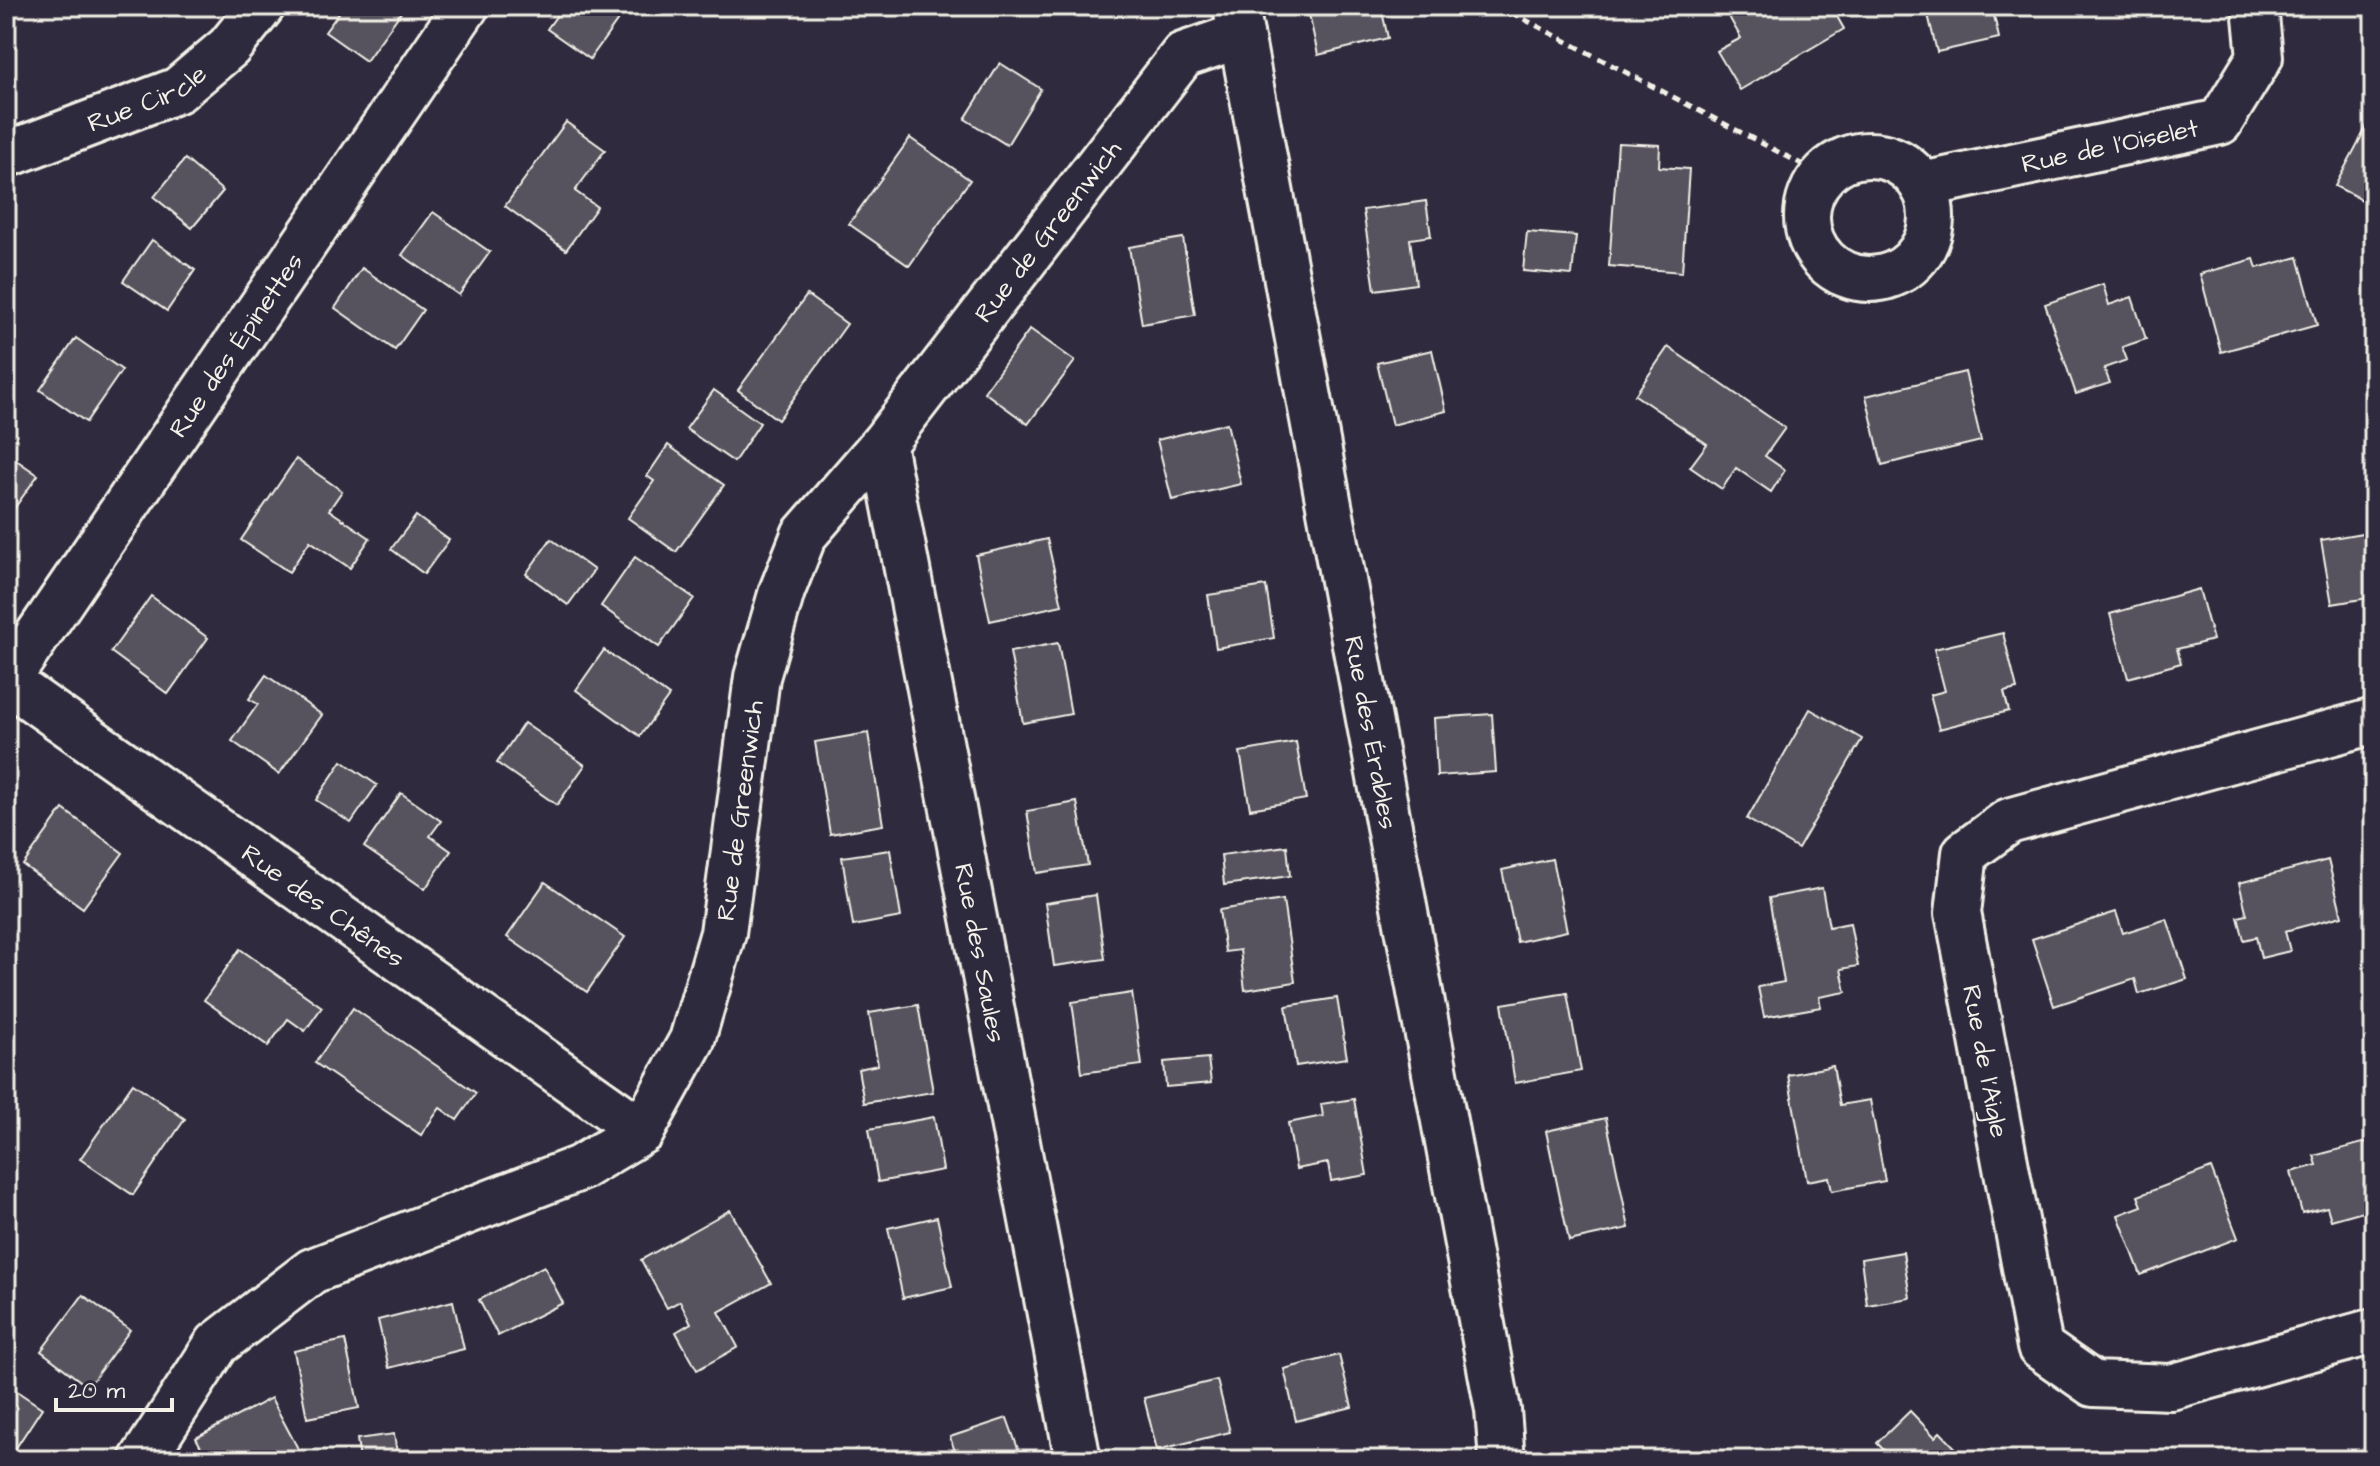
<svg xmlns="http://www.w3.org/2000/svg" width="2380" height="1466" font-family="'Architects Daughter',sans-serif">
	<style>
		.building { fill: #56525f; stroke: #f4f1e8; stroke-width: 2 }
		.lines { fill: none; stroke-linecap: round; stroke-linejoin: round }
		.minor-casing { stroke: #f4f1e8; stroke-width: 50 }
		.path { stroke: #f4f1e8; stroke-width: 5; stroke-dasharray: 8 6; stroke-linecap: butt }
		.minor { stroke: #2f2a3d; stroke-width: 44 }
		.labels { text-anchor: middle; stroke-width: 7; stroke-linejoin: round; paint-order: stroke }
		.street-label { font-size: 26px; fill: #f4f1e8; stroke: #2f2a3d }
	</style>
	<rect width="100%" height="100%" fill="#2f2a3d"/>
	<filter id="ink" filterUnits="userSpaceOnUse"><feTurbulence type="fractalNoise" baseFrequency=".0125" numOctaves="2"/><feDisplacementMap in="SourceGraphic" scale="16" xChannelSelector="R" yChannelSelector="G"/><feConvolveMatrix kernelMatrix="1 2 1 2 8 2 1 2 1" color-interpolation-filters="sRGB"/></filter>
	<g filter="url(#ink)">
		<g class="building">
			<polygon points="344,6 401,6 404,8 366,61 325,32"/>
			<polygon points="559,6 628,6 590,59 547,29 562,8"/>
			<polygon points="1331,6 1387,6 1381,7 1388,38 1318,55 1309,14 1331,9"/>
			<polygon points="1744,6 1831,6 1844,29 1740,90 1717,51 1741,38 1728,15"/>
			<polygon points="1926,6 1992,6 1999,38 1937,52"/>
			<polygon points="1000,63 1041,89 1007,145 965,119"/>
			<polygon points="2374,113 2374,206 2335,186"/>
			<polygon points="566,122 605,150 575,191 597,207 566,250 505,206"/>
			<polygon points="910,138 970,180 909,266 849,224"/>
			<polygon points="1618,143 1660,145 1659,167 1689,169 1682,272 1609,266"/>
			<polygon points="185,159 223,191 192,228 154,197"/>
			<polygon points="1426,201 1431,236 1410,239 1416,284 1375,290 1363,210"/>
			<polygon points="433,212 490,252 459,295 402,255"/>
			<polygon points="1527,232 1576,236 1572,275 1523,271"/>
			<polygon points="1183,238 1195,315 1142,324 1129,247"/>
			<polygon points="152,240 195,270 167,311 123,281"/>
			<polygon points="2298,257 2317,325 2221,352 2200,274 2254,259 2257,268"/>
			<polygon points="362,268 423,310 395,350 335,308"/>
			<polygon points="2103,284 2109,305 2132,297 2146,339 2122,347 2127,360 2104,368 2110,383 2076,394 2045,304"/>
			<polygon points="807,295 847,324 778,420 738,390"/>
			<polygon points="1030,329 1075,361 1028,424 984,392"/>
			<polygon points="76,338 122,370 86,422 40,390"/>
			<polygon points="1668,347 1785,428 1765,456 1785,470 1771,492 1736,468 1722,489 1690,467 1707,444 1635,395"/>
			<polygon points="1432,350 1446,411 1392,425 1377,363"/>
			<polygon points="1965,372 1981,441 1882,465 1866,396"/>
			<polygon points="714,390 760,423 734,462 686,429"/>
			<polygon points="1227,423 1241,484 1172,500 1157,440"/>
			<polygon points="668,445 724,485 676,552 628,518 654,481 647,476"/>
			<polygon points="6,453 38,475 6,520"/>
			<polygon points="296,459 342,491 329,510 370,538 350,568 310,541 289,572 241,540"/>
			<polygon points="416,516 449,540 424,574 391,549"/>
			<polygon points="2374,531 2374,597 2332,604 2321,540"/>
			<polygon points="551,539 594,570 568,605 526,574"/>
			<polygon points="1047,539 1062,605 990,621 976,555"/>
			<polygon points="635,557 694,598 659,647 601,606"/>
			<polygon points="1266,586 1274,638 1216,648 1208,595"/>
			<polygon points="2199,589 2213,640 2177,649 2181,663 2128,678 2110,614"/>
			<polygon points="151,596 208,638 168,694 111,652"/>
			<polygon points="2003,633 2017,689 2004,692 2009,711 1939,729 1930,695 1945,691 1934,649"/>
			<polygon points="1058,643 1071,714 1023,723 1010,652"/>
			<polygon points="604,650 669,696 640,736 576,690"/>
			<polygon points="266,675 322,715 279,774 232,741 258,704 249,699"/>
			<polygon points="1810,709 1862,739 1798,849 1747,819"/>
			<polygon points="1492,714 1496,772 1437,776 1434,718"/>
			<polygon points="524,723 585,765 557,805 497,763"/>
			<polygon points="868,733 883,825 830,834 815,742"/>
			<polygon points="1296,742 1306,799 1250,809 1240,752"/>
			<polygon points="342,761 377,785 351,823 316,800"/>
			<polygon points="401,793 441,821 430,836 451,851 425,889 364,847"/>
			<polygon points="1077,802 1088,865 1037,873 1027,811"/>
			<polygon points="63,809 123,853 83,908 23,865"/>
			<polygon points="1287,846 1290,876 1224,885 1221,855"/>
			<polygon points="890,850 901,917 853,926 842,857"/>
			<polygon points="1552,859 1567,931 1517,942 1502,870"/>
			<polygon points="2328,860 2342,916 2285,931 2290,951 2261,958 2256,937 2244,940 2238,917 2247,915 2239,883"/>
			<polygon points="545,882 625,937 587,992 507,937"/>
			<polygon points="1822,888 1829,927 1850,923 1858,966 1841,969 1846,992 1819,997 1821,1007 1764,1017 1758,987 1784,982 1769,898"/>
			<polygon points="1096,895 1105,959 1054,966 1045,903"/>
			<polygon points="1283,900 1295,982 1245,990 1240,950 1225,952 1219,910"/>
			<polygon points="2116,912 2123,933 2167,919 2187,979 2139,994 2135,979 2054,1006 2032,939"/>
			<polygon points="240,949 322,1007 305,1031 288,1019 268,1046 204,1000"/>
			<polygon points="1132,993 1142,1065 1082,1073 1072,1002"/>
			<polygon points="1567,993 1581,1071 1515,1083 1502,1004"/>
			<polygon points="1337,998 1347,1058 1296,1066 1286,1006"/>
			<polygon points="918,1005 933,1092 864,1103 858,1069 878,1065 869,1013"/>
			<polygon points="353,1008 476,1093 457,1120 440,1108 421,1135 315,1063"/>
			<polygon points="1208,1058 1211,1083 1166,1087 1164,1062"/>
			<polygon points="1833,1066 1840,1105 1870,1100 1885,1181 1832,1191 1829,1177 1807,1181 1788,1075"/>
			<polygon points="133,1083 185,1119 133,1195 80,1159"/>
			<polygon points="1354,1099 1367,1175 1331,1181 1328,1163 1296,1169 1288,1123 1323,1116 1321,1104"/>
			<polygon points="934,1117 943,1170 878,1182 869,1129"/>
			<polygon points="1606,1118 1629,1228 1569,1241 1546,1131"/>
			<polygon points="2374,1140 2374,1208 2331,1220 2327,1207 2302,1213 2291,1172 2317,1165 2314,1156"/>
			<polygon points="2211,1168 2238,1238 2141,1275 2118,1215 2142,1206 2138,1196"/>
			<polygon points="730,1210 771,1283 719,1312 738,1347 697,1370 676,1332 691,1323 680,1301 667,1308 641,1260"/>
			<polygon points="937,1217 952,1287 903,1298 888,1228"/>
			<polygon points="1903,1252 1910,1298 1867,1305 1861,1259"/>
			<polygon points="544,1266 563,1303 498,1336 479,1300"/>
			<polygon points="83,1295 130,1330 88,1387 41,1351"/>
			<polygon points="453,1301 464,1349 389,1368 378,1320"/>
			<polygon points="345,1340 359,1408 307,1418 294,1351"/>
			<polygon points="1339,1355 1352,1407 1296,1421 1284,1369"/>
			<polygon points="1217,1380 1230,1432 1157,1450 1144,1398"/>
			<polygon points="6,1384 42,1408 8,1460 6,1460"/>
			<polygon points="271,1398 303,1458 299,1460 208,1460 196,1438"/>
			<polygon points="1910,1411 1935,1437 1940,1432 1967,1460 1893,1460 1877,1443"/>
			<polygon points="1007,1418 1022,1460 958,1460 950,1437"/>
			<polygon points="394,1434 398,1460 360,1460 357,1439"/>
		</g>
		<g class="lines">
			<defs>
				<g id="minor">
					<path id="s1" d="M1236,7L1498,1410L1502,1460"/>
					<circle cx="1869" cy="217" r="62"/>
					<path id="s2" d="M6,155L178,90L229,47L262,6"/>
					<path id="s3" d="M1922,185L2220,122L2260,57L2255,6"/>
					<path id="s4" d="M883,444L1078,1460"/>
					<path id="s5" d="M7,681L642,1131"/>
					<path id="s6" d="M6,682L466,6"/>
					<path id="s7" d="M2374,721L2009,821L1965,853L1958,913L2040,1347L2093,1384L2171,1387L2374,1331"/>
					<path id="s8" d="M142,1460L217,1344L312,1271L580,1168L642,1131L692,1040L723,933L757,677L782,591L804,535L883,444L1183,55L1241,35"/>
				</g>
			</defs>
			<use href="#minor" class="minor-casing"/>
			<polyline class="path" points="1499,6 1809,168 1816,184"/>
			<use href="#minor" class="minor"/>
		</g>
	</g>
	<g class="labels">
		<g class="street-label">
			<text dy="9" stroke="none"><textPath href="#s2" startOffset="152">Rue Circle</textPath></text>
			<text dy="9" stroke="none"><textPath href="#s3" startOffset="192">Rue de l'Oiselet</textPath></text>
			<text dy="9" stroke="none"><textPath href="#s8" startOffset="1630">Rue de Greenwich</textPath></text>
			<text dy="9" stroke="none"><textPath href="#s6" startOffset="408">Rue des Épinettes</textPath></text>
			<text dy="9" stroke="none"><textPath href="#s1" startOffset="738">Rue des Érables</textPath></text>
			<text dy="9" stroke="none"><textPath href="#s8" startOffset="956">Rue de Greenwich</textPath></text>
			<text dy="9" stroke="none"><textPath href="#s5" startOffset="388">Rue des Chênes</textPath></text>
			<text dy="9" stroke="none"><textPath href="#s4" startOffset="518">Rue des Saules</textPath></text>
			<text dy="9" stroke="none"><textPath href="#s7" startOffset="644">Rue de l'Aigle</textPath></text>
		</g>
	</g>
	<rect width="2380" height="1466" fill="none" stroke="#2f2a3d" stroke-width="32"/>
	<rect x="16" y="16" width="2348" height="1434" fill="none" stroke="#f4f1e8" stroke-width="3" filter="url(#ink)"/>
	<path d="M56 1398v12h116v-12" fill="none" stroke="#f4f1e8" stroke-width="4"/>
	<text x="68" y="1398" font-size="24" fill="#f4f1e8" stroke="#2f2a3d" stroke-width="6" paint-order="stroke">20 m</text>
</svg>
